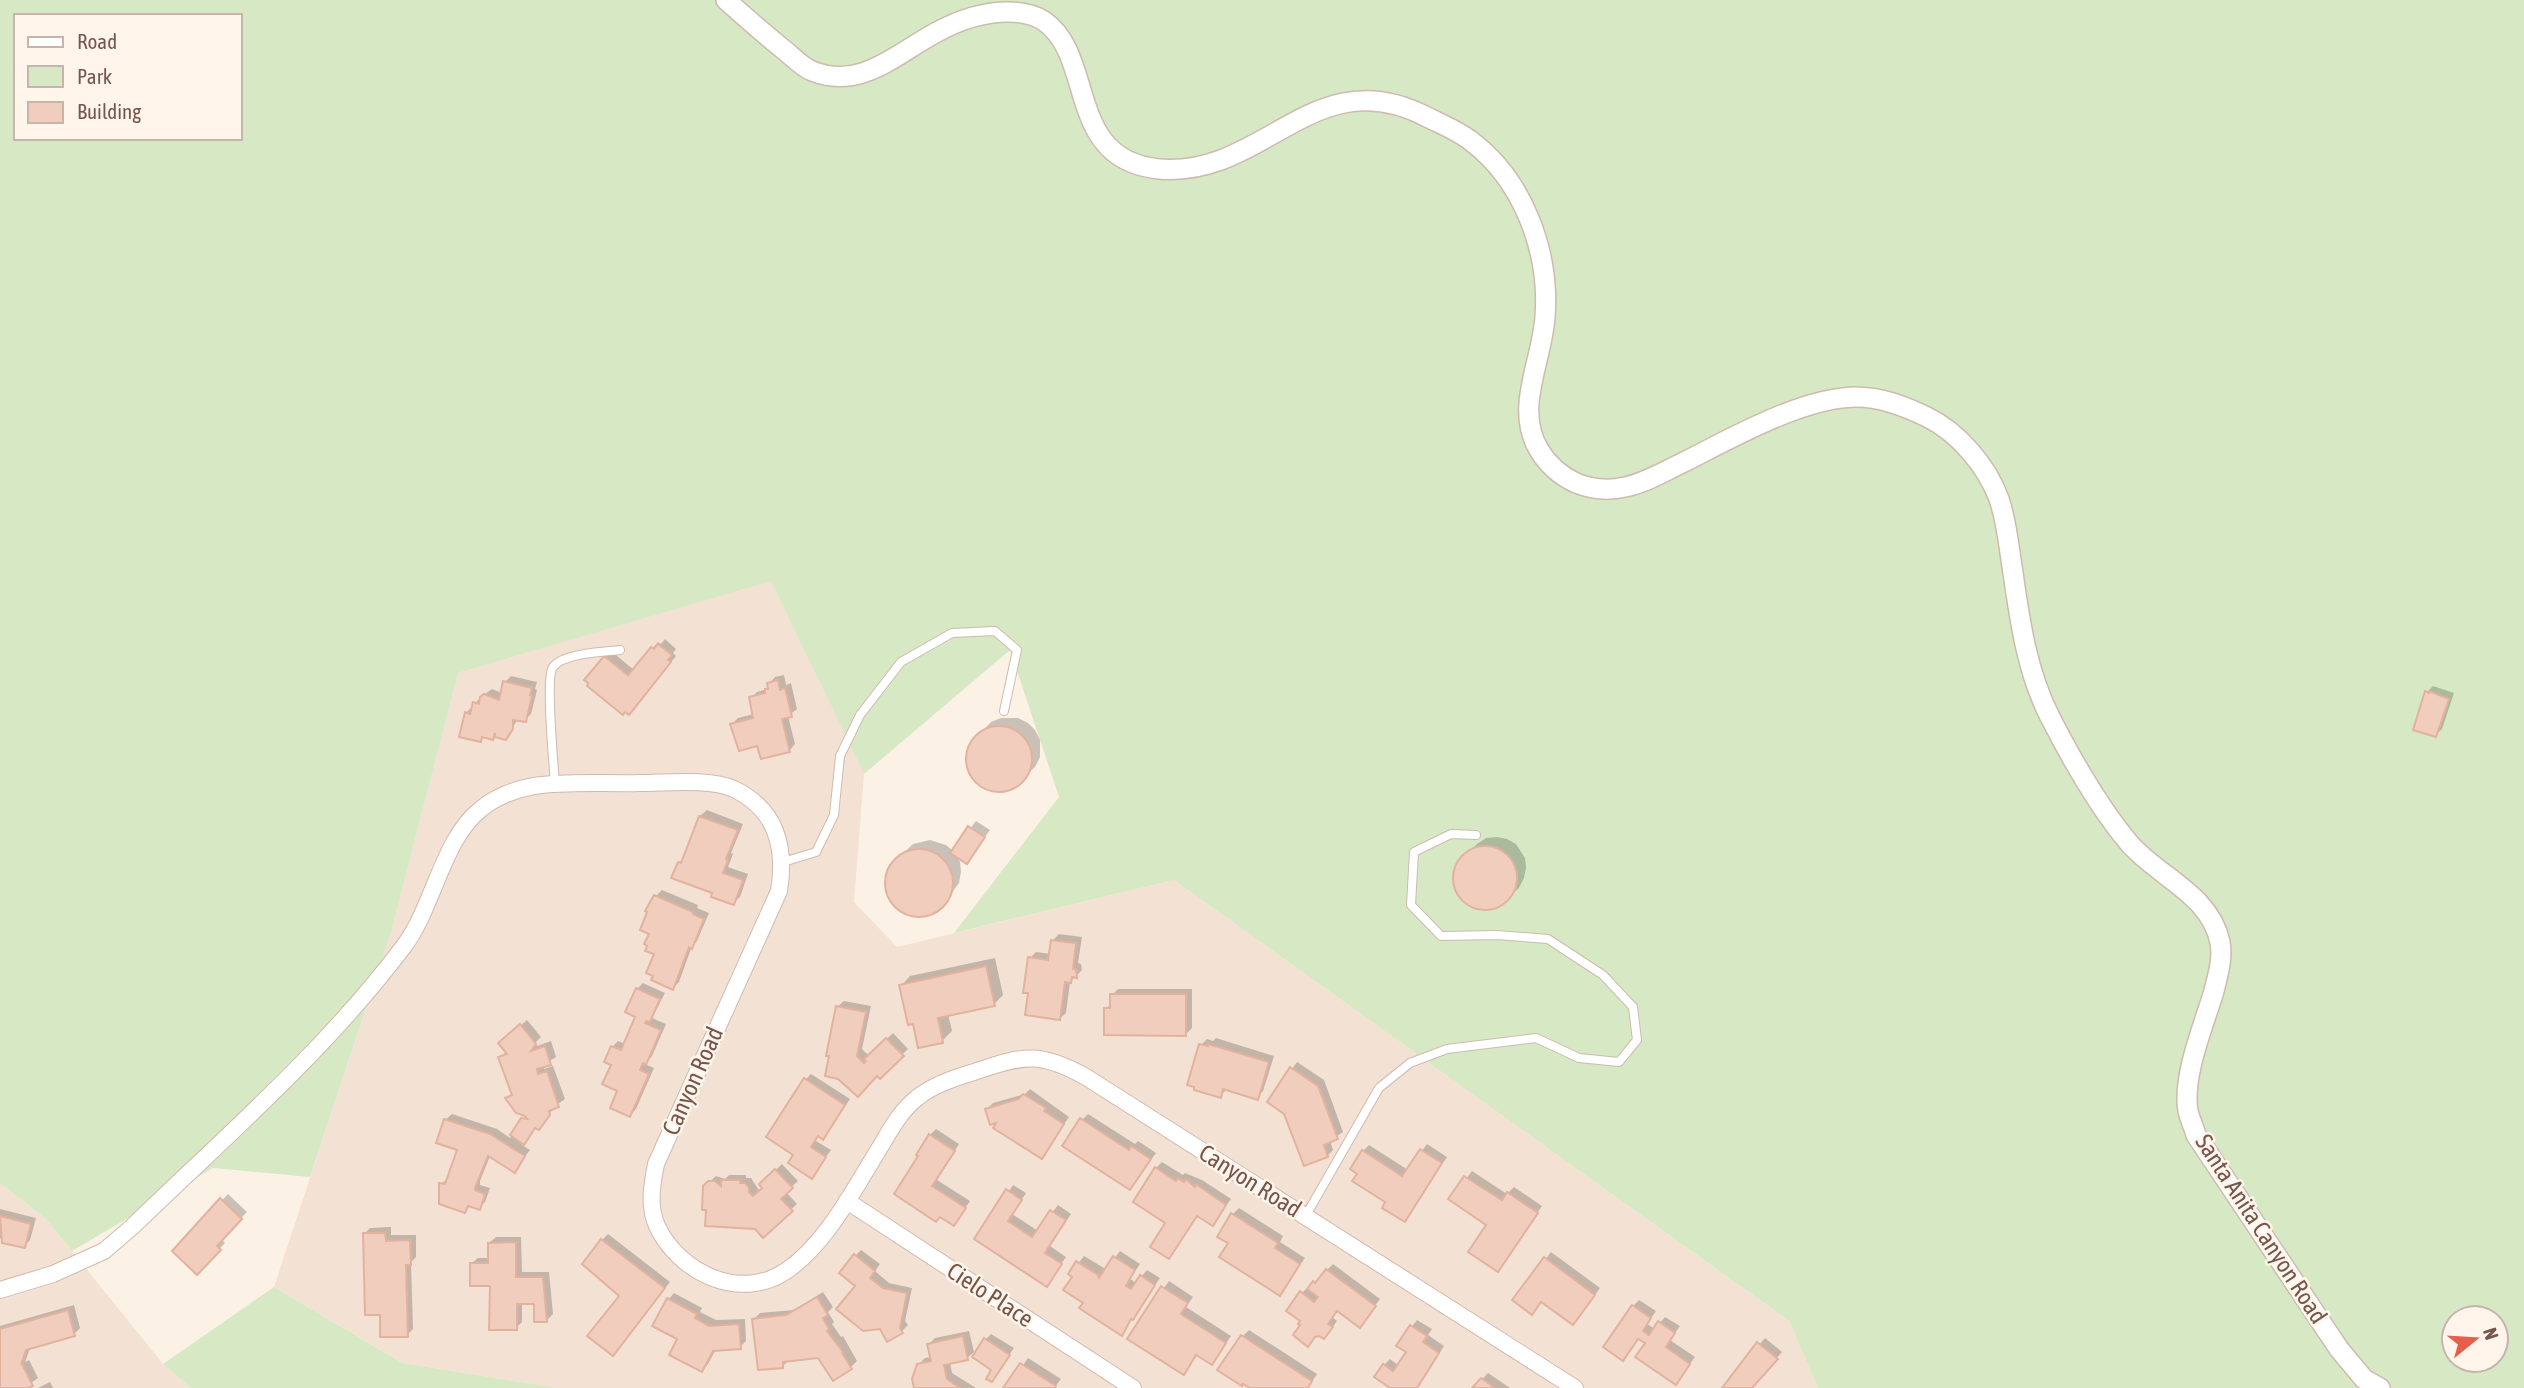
<svg xmlns="http://www.w3.org/2000/svg" width="2524" height="1388" font-family="'Asap Condensed',sans-serif">
	<style>
		.residential { fill: #f3e2d3 }
		.green { fill: #d6e9c4; fill-rule: evenodd }
		.shadow { fill: #0003 }
		.building { fill: #f1cdbd; stroke: #e3b29e; stroke-width: 2 }
		.lines { fill: none; stroke-linecap: round; stroke-linejoin: round }
		.service-casing { stroke: #cfbaaf; stroke-width: 10 }
		.minor-casing { stroke: #cfbaaf; stroke-width: 18 }
		.tertiary-casing { stroke: #cfbaaf; stroke-width: 22 }
		.service { stroke: #fff; stroke-width: 8 }
		.minor { stroke: #fff; stroke-width: 16 }
		.tertiary { stroke: #fff; stroke-width: 19 }
		.labels { text-anchor: middle; stroke-width: 5; stroke-linejoin: round; paint-order: stroke }
		.street-label { font-size: 24px; fill: #74564b; stroke: #fff5eb }
	</style>
	<rect width="100%" height="100%" fill="#fcf1e5"/>
	<g class="residential">
		<polygon points="771,580 864,774 854,902 897,947 1174,880 1789,1321 1818,1388 558,1388 402,1363 274,1287 391,933 458,673"/>
		<polygon points="0,1183 46,1219 163,1364 191,1388 0,1388"/>
	</g>
	<g class="green">
		<path d="M0,0H2524V1388H1818L1789,1321L1174,880L954,933L1059,797L1010,650L864,774L771,581L458,673L391,933L310,1177L213,1168L72,1251L46,1219L0,1183ZM16,16H240V138H16ZM2454,1318H2496V1360H2454Z"/>
		<polygon points="274,1287 402,1363 558,1388 191,1388 163,1364"/>
	</g>
	<g class="shadow">
		<polygon points="665,639 676,649 673,653 676,656 635,706 586,680 611,651 634,670 658,642 661,644"/>
		<polygon points="784,675 786,685 791,683 797,709 788,716 795,744 789,751 758,744 732,724 738,718 754,714 751,698 757,692 767,689 769,684 775,677"/>
		<polygon points="511,676 537,682 535,689 537,690 531,714 525,720 518,719 506,738 484,736 480,740 466,713 481,697 492,689 502,693 505,682"/>
		<polygon points="2433,686 2454,693 2442,729 2436,735 2427,692"/>
		<polygon points="1001,718 1018,718 1028,723 1035,730 1040,740 1040,757 1035,767 1012,788 1001,790 990,789 981,785 970,772 967,762 968,751 973,741 991,722"/>
		<polygon points="707,810 743,824 731,853 733,854 728,867 748,874 740,897 733,903 679,863 686,856 700,816"/>
		<polygon points="976,821 990,830 966,862 955,854 960,862 961,872 959,883 949,897 929,913 918,915 907,913 898,907 888,894 887,883 889,872 894,862 913,844 930,840 946,845 953,851"/>
		<polygon points="1497,837 1507,839 1516,844 1525,858 1526,868 1524,878 1519,888 1500,904 1485,908 1475,906 1462,897 1457,888 1455,877 1460,862 1477,844 1486,838"/>
		<polygon points="662,890 698,905 697,908 709,913 697,941 692,946 679,982 673,988 656,953 651,933 656,896"/>
		<polygon points="1059,934 1082,937 1078,963 1081,964 1082,970 1070,982 1066,1013 1059,1019 1030,992 1030,958 1036,952 1051,954 1053,940"/>
		<polygon points="995,958 1003,995 994,1004 948,1014 952,1031 942,1041 914,1022 901,986 910,976"/>
		<polygon points="643,983 665,993 652,1018 666,1024 652,1056 645,1064 654,1068 636,1109 630,1115 613,1064 612,1047 618,1041 626,1044 638,1016 637,989"/>
		<polygon points="1118,989 1192,989 1192,1028 1186,1034 1106,1009 1112,1002 1112,995"/>
		<polygon points="844,1001 871,1006 862,1049 869,1056 893,1033 908,1049 880,1076 878,1074 858,1095 837,1007"/>
		<polygon points="527,1020 541,1037 536,1042 537,1046 551,1041 556,1057 543,1065 544,1069 553,1066 565,1099 555,1106 544,1122 536,1127 522,1145 530,1150 514,1171 490,1156 480,1181 480,1185 490,1188 485,1202 479,1208 471,1205 465,1211 441,1184 449,1178 459,1149 445,1120 452,1114 497,1129 510,1138 527,1115 508,1098 513,1093 500,1058 507,1051 506,1037"/>
		<polygon points="1216,1038 1274,1056 1263,1091 1257,1098 1226,1090 1220,1096 1201,1045 1207,1039 1213,1041"/>
		<polygon points="1297,1062 1324,1080 1343,1132 1330,1141 1333,1150 1327,1156 1286,1113 1269,1102"/>
		<polygon points="811,1074 850,1099 829,1131 823,1137 819,1135 816,1141 831,1150 812,1176 795,1154 805,1080"/>
		<polygon points="1030,1089 1069,1117 1042,1157 987,1109 993,1103 1025,1094"/>
		<polygon points="1088,1114 1135,1144 1138,1141 1156,1153 1130,1188 1082,1120"/>
		<polygon points="936,1129 959,1144 937,1180 970,1201 954,1224 896,1194 930,1135"/>
		<polygon points="1427,1144 1447,1157 1405,1220 1359,1173 1363,1151 1369,1145 1408,1170"/>
		<polygon points="1162,1162 1183,1175 1185,1173 1202,1180 1231,1199 1213,1224 1198,1215 1169,1257 1168,1223 1156,1168"/>
		<polygon points="782,1164 798,1181 786,1192 797,1204 764,1235 705,1186 716,1176 725,1179 729,1175 746,1175 746,1178 751,1178 760,1192 764,1187 761,1184"/>
		<polygon points="1472,1171 1507,1194 1514,1187 1542,1206 1498,1270 1489,1224 1451,1199"/>
		<polygon points="1013,1185 1026,1193 1012,1214 1038,1231 1058,1205 1071,1214 1050,1246 1066,1257 1047,1284 976,1238"/>
		<polygon points="228,1194 247,1212 221,1239 225,1243 197,1272 174,1251"/>
		<polygon points="1239,1208 1283,1236 1280,1242 1305,1258 1280,1293 1230,1243 1233,1214"/>
		<polygon points="0,1209 36,1218 30,1240 24,1246 0,1238"/>
		<polygon points="391,1227 391,1235 416,1235 416,1257 411,1262 413,1329 407,1335 381,1313 364,1234 370,1228"/>
		<polygon points="608,1234 670,1282 618,1348 621,1296 602,1240"/>
		<polygon points="496,1237 521,1237 522,1272 549,1272 553,1314 547,1320 536,1302 522,1302 522,1322 516,1328 491,1284 471,1264 478,1258 490,1258 489,1243"/>
		<polygon points="861,1250 880,1264 875,1271 889,1283 912,1288 905,1321 908,1325 902,1331 881,1328 857,1285 855,1256"/>
		<polygon points="1120,1251 1140,1264 1130,1279 1136,1283 1147,1270 1160,1278 1121,1334 1085,1303 1074,1276 1070,1274 1084,1256 1104,1268 1104,1272"/>
		<polygon points="1551,1252 1600,1288 1579,1317 1542,1301 1532,1312 1515,1300"/>
		<polygon points="1333,1264 1380,1299 1365,1319 1338,1309 1332,1317 1337,1321 1330,1331 1317,1334 1308,1345 1302,1325 1302,1293 1308,1287 1310,1288"/>
		<polygon points="1169,1281 1193,1297 1186,1307 1231,1336 1212,1363 1198,1354 1183,1373 1129,1338"/>
		<polygon points="823,1292 833,1307 828,1312 834,1322 832,1324 841,1337 843,1336 857,1361 851,1367 819,1357 789,1360 783,1366 754,1319 760,1313 794,1310"/>
		<polygon points="674,1293 702,1308 700,1312 716,1320 745,1319 746,1341 740,1347 716,1349 708,1364 702,1370 679,1338 668,1300"/>
		<polygon points="1639,1300 1656,1311 1647,1324 1655,1329 1665,1317 1680,1326 1670,1340 1695,1357 1676,1382 1647,1343 1639,1338 1623,1358 1633,1306"/>
		<polygon points="74,1305 80,1328 74,1334 30,1348 25,1362 29,1360 38,1378 24,1388 0,1388 0,1326"/>
		<polygon points="1417,1320 1432,1329 1428,1335 1444,1346 1418,1388 1393,1388 1384,1365 1390,1359 1399,1366 1409,1352 1398,1345"/>
		<polygon points="1249,1330 1317,1374 1308,1388 1252,1388 1243,1336"/>
		<polygon points="969,1331 974,1352 967,1358 950,1362 952,1373 976,1388 916,1388 918,1365 925,1358 932,1357 929,1344 935,1338"/>
		<polygon points="991,1334 1014,1348 992,1380 994,1370 985,1340"/>
		<polygon points="1765,1338 1782,1352 1751,1388 1723,1388"/>
		<polygon points="1028,1358 1061,1379 1054,1388 1007,1388"/>
		<polygon points="1488,1373 1510,1388 1474,1388"/>
		<polygon points="50,1382 53,1388 38,1388"/>
	</g>
	<g class="building">
		<polygon points="658,644 672,655 668,660 671,662 629,715 625,712 623,715 587,686 588,683 584,680 604,656 628,675 651,647 654,649"/>
		<polygon points="778,680 780,690 785,688 792,717 782,719 790,752 761,759 757,746 739,751 730,724 753,718 749,697 765,693 765,689 768,689 767,683"/>
		<polygon points="503,681 532,688 530,695 532,696 526,722 513,720 513,729 506,740 495,737 495,733 493,740 482,737 481,742 459,737 465,712 470,714 473,702 479,704 480,697 484,694 499,700"/>
		<polygon points="2425,691 2429,693 2429,691 2449,699 2436,737 2413,730"/>
		<circle cx="999" cy="759" r="33"/>
		<polygon points="699,816 738,830 726,859 728,860 723,873 743,880 734,905 711,897 712,893 671,878 678,862 681,863"/>
		<polygon points="968,826 985,837 967,864 950,853"/>
		<circle cx="1485" cy="878" r="32"/>
		<circle cx="919" cy="883" r="34"/>
		<polygon points="654,895 693,912 693,914 704,919 692,949 689,947 673,990 651,980 653,976 646,973 654,954 645,951 647,946 644,944 649,934 640,930 647,912 645,911"/>
		<polygon points="1051,940 1076,943 1073,969 1076,969 1077,978 1072,977 1071,983 1065,982 1060,1020 1025,1015 1028,993 1023,993 1028,957 1048,960"/>
		<polygon points="986,966 995,1006 938,1018 943,1043 918,1048 913,1024 908,1025 899,985"/>
		<polygon points="636,988 660,999 650,1022 646,1021 645,1023 661,1030 646,1065 643,1063 640,1070 649,1074 630,1117 610,1108 617,1091 602,1084 611,1065 604,1062 611,1046 621,1050 635,1017 625,1012"/>
		<polygon points="1110,994 1186,994 1186,1036 1104,1035 1104,1008 1110,1008"/>
		<polygon points="836,1006 866,1012 857,1056 864,1063 866,1061 864,1059 886,1038 904,1056 880,1079 877,1076 858,1097 838,1079 825,1076 829,1056 826,1056"/>
		<polygon points="520,1024 536,1044 531,1051 545,1046 551,1065 537,1069 538,1074 547,1071 559,1107 549,1111 550,1115 539,1130 535,1128 524,1145 510,1135 521,1118 527,1119 525,1116 516,1113 505,1098 512,1095 498,1057 507,1054 498,1043"/>
		<polygon points="1199,1044 1208,1046 1208,1044 1269,1062 1258,1100 1223,1089 1221,1098 1194,1090 1194,1087 1187,1085"/>
		<polygon points="1290,1067 1318,1086 1338,1139 1324,1145 1328,1157 1304,1166 1284,1114 1267,1102"/>
		<polygon points="804,1078 845,1105 823,1140 818,1136 811,1147 826,1157 812,1179 788,1163 793,1155 766,1137"/>
		<polygon points="1023,1094 1046,1108 1044,1111 1064,1124 1042,1159 993,1128 996,1123 990,1125 985,1109 1019,1099"/>
		<polygon points="1080,1118 1129,1150 1131,1146 1151,1159 1130,1190 1062,1146"/>
		<polygon points="444,1119 490,1134 525,1156 515,1173 488,1156 475,1188 475,1190 485,1194 480,1210 468,1206 465,1213 439,1204 439,1183 445,1184 457,1150 436,1143"/>
		<polygon points="929,1134 955,1151 932,1186 966,1208 954,1226 940,1217 936,1222 894,1194 918,1156 916,1155"/>
		<polygon points="1420,1149 1442,1163 1405,1222 1382,1208 1385,1202 1352,1181 1357,1174 1350,1169 1362,1150 1402,1176"/>
		<polygon points="1155,1167 1176,1181 1178,1178 1184,1182 1186,1179 1195,1187 1196,1184 1226,1205 1213,1226 1197,1216 1169,1259 1150,1247 1165,1223 1133,1202"/>
		<polygon points="775,1169 793,1188 781,1199 793,1211 763,1238 755,1229 705,1226 706,1210 702,1210 703,1186 708,1181 715,1181 721,1186 721,1180 740,1180 740,1183 745,1183 749,1188 749,1192 753,1196 762,1188 759,1184"/>
		<polygon points="1464,1176 1502,1200 1507,1192 1538,1213 1498,1272 1468,1252 1486,1225 1448,1199"/>
		<polygon points="1006,1189 1022,1200 1008,1221 1032,1237 1050,1210 1066,1220 1045,1253 1062,1264 1047,1287 974,1239"/>
		<polygon points="220,1198 242,1219 217,1246 221,1250 197,1275 172,1251"/>
		<polygon points="1231,1213 1278,1243 1275,1248 1300,1264 1280,1296 1219,1257 1228,1243 1217,1237"/>
		<polygon points="0,1216 31,1224 25,1248 2,1243"/>
		<polygon points="363,1233 385,1233 386,1241 410,1240 411,1265 406,1265 408,1337 380,1337 380,1315 365,1315"/>
		<polygon points="601,1239 665,1288 613,1356 587,1336 619,1296 582,1264"/>
		<polygon points="516,1242 516,1277 543,1277 547,1322 534,1322 534,1304 517,1304 517,1330 489,1330 490,1286 470,1286 470,1263 488,1263 488,1243"/>
		<polygon points="854,1254 875,1271 870,1278 883,1288 907,1293 900,1328 903,1333 887,1342 880,1329 863,1331 836,1309 855,1286 839,1273"/>
		<polygon points="1113,1256 1135,1270 1126,1286 1131,1289 1140,1275 1155,1285 1133,1320 1131,1319 1122,1336 1079,1308 1083,1303 1063,1290 1072,1277 1068,1274 1076,1261 1098,1275 1099,1278"/>
		<polygon points="1544,1257 1595,1295 1573,1325 1541,1302 1532,1315 1512,1300"/>
		<polygon points="1326,1269 1376,1306 1360,1328 1337,1311 1328,1324 1333,1327 1324,1339 1319,1336 1315,1337 1308,1347 1293,1335 1300,1325 1298,1324 1300,1321 1286,1311 1300,1291 1314,1302 1318,1297 1307,1289 1313,1281 1315,1283"/>
		<polygon points="1161,1286 1188,1303 1181,1314 1226,1343 1212,1365 1196,1355 1184,1375 1127,1339"/>
		<polygon points="817,1297 828,1315 823,1318 829,1329 827,1331 843,1352 842,1353 852,1369 833,1381 818,1358 783,1362 783,1368 758,1370 752,1319 786,1315"/>
		<polygon points="667,1298 697,1314 695,1318 709,1326 739,1324 741,1349 713,1351 702,1372 669,1355 677,1339 652,1326"/>
		<polygon points="1632,1305 1651,1318 1643,1331 1649,1335 1658,1321 1675,1333 1666,1347 1690,1364 1676,1385 1635,1357 1645,1343 1638,1339 1623,1361 1603,1347"/>
		<polygon points="68,1310 75,1336 26,1350 21,1365 22,1364 33,1386 28,1388 0,1388 0,1329"/>
		<polygon points="1410,1325 1427,1336 1423,1342 1439,1353 1417,1388 1390,1388 1374,1377 1383,1364 1393,1371 1406,1352 1396,1346"/>
		<polygon points="1241,1335 1312,1381 1308,1388 1250,1388 1243,1384 1242,1386 1217,1370"/>
		<polygon points="963,1336 968,1360 944,1365 947,1379 960,1388 914,1388 912,1379 917,1364 931,1361 927,1344"/>
		<polygon points="984,1338 1010,1355 992,1382 986,1379 991,1370 972,1357"/>
		<polygon points="1757,1342 1778,1359 1752,1388 1722,1388"/>
		<polygon points="1020,1363 1056,1386 1055,1388 1003,1388"/>
		<polygon points="1481,1378 1495,1388 1472,1388"/>
	</g>
	<g class="lines">
		<defs>
			<g id="service">
				<path d="M555,785C554,766 545,678 553,667C563,653 605,652 620,650"/>
				<polyline points="783,862 816,852 834,815 840,756 860,715 901,662 952,633 995,631 1017,650 1004,711"/>
				<polyline points="1305,1217 1379,1088 1410,1063 1447,1049 1536,1038 1579,1058 1619,1062 1637,1040 1633,1007 1603,975 1548,939 1497,935 1441,936 1411,905 1414,852 1451,834 1476,835"/>
			</g>
			<g id="minor">
				<polyline points="847,1201 1133,1388"/>
				<path d="M0,1290L53,1274L104,1251L132,1227C225,1137 326,1050 404,946C433,908 443,838 481,809C495,797 516,789 534,786C568,781 605,784 640,783C666,783 710,778 734,789C777,810 786,848 779,891L656,1164C652,1184 648,1206 657,1226C679,1273 740,1302 786,1271C826,1244 854,1189 879,1149C890,1131 900,1111 917,1098C935,1083 959,1077 980,1070C1026,1054 1043,1053 1086,1077L1575,1388"/>
			</g>
			<path id="tertiary" d="M726,0C745,17 763,33 783,49C792,56 802,67 812,71C861,91 897,53 937,32C959,20 983,12 1008,12C1021,12 1033,14 1044,21C1096,57 1065,160 1159,169C1265,178 1314,58 1427,117C1441,124 1458,131 1471,141C1524,181 1550,253 1545,317C1542,362 1514,408 1539,450C1548,465 1561,476 1576,483C1591,489 1608,491 1625,487C1645,483 1663,472 1682,463C1730,439 1801,398 1855,397C1881,397 1904,406 1927,417C1958,432 1987,466 1999,499C2007,522 2009,548 2013,573C2020,622 2027,672 2050,717C2072,760 2098,806 2129,843C2158,877 2210,894 2220,942C2223,959 2218,974 2214,991C2204,1025 2182,1076 2188,1111C2190,1120 2194,1127 2196,1135L2339,1349L2364,1379L2380,1388"/>
		</defs>
		<use href="#service" class="service-casing"/>
		<use href="#minor" class="minor-casing"/>
		<use href="#tertiary" class="tertiary-casing"/>
		<use href="#service" class="service"/>
		<use href="#minor" class="minor"/>
		<use href="#tertiary" class="tertiary"/>
	</g>
	<g class="labels">
		<g class="street-label">
			<text transform="translate(693 1081) rotate(-66)" y="8">Canyon Road</text>
			<text transform="translate(1250 1181) rotate(32)" y="8">Canyon Road</text>
			<text transform="translate(2261 1229) rotate(57)" y="8">Santa Anita Canyon Road</text>
			<text transform="translate(990 1295) rotate(33)" y="8">Cielo Place</text>
		</g>
	</g>
	<rect x="14" y="14" width="228" height="126" fill="#fff5eb" stroke="#c7b5ab" stroke-width="2"/>
	<rect x="28" y="37" width="35" height="10" fill="#ffffff" stroke="#c7b5ab" stroke-width="2"/>
	<text x="77" y="49" font-size="21" fill="#74564b">Road</text>
	<rect x="28" y="66" width="35" height="21" fill="#d6e9c4" stroke="#c7b5ab" stroke-width="2"/>
	<text x="77" y="84" font-size="21" fill="#74564b">Park</text>
	<rect x="28" y="102" width="35" height="21" fill="#f1cdbd" stroke="#c7b5ab" stroke-width="2"/>
	<text x="77" y="119" font-size="21" fill="#74564b">Building</text>
	<g transform="translate(2475 1339) rotate(72)"><circle r="33" fill="#fff5eb" stroke="#c7b5ab" stroke-width="2"/>
	<path d="M0-5L12 26L0 18L-12 26Z" fill="#e4604c"/>
	<text y="-10" font-size="19" font-weight="bold" text-anchor="middle" fill="#74564b">N</text>
	</g>
</svg>
